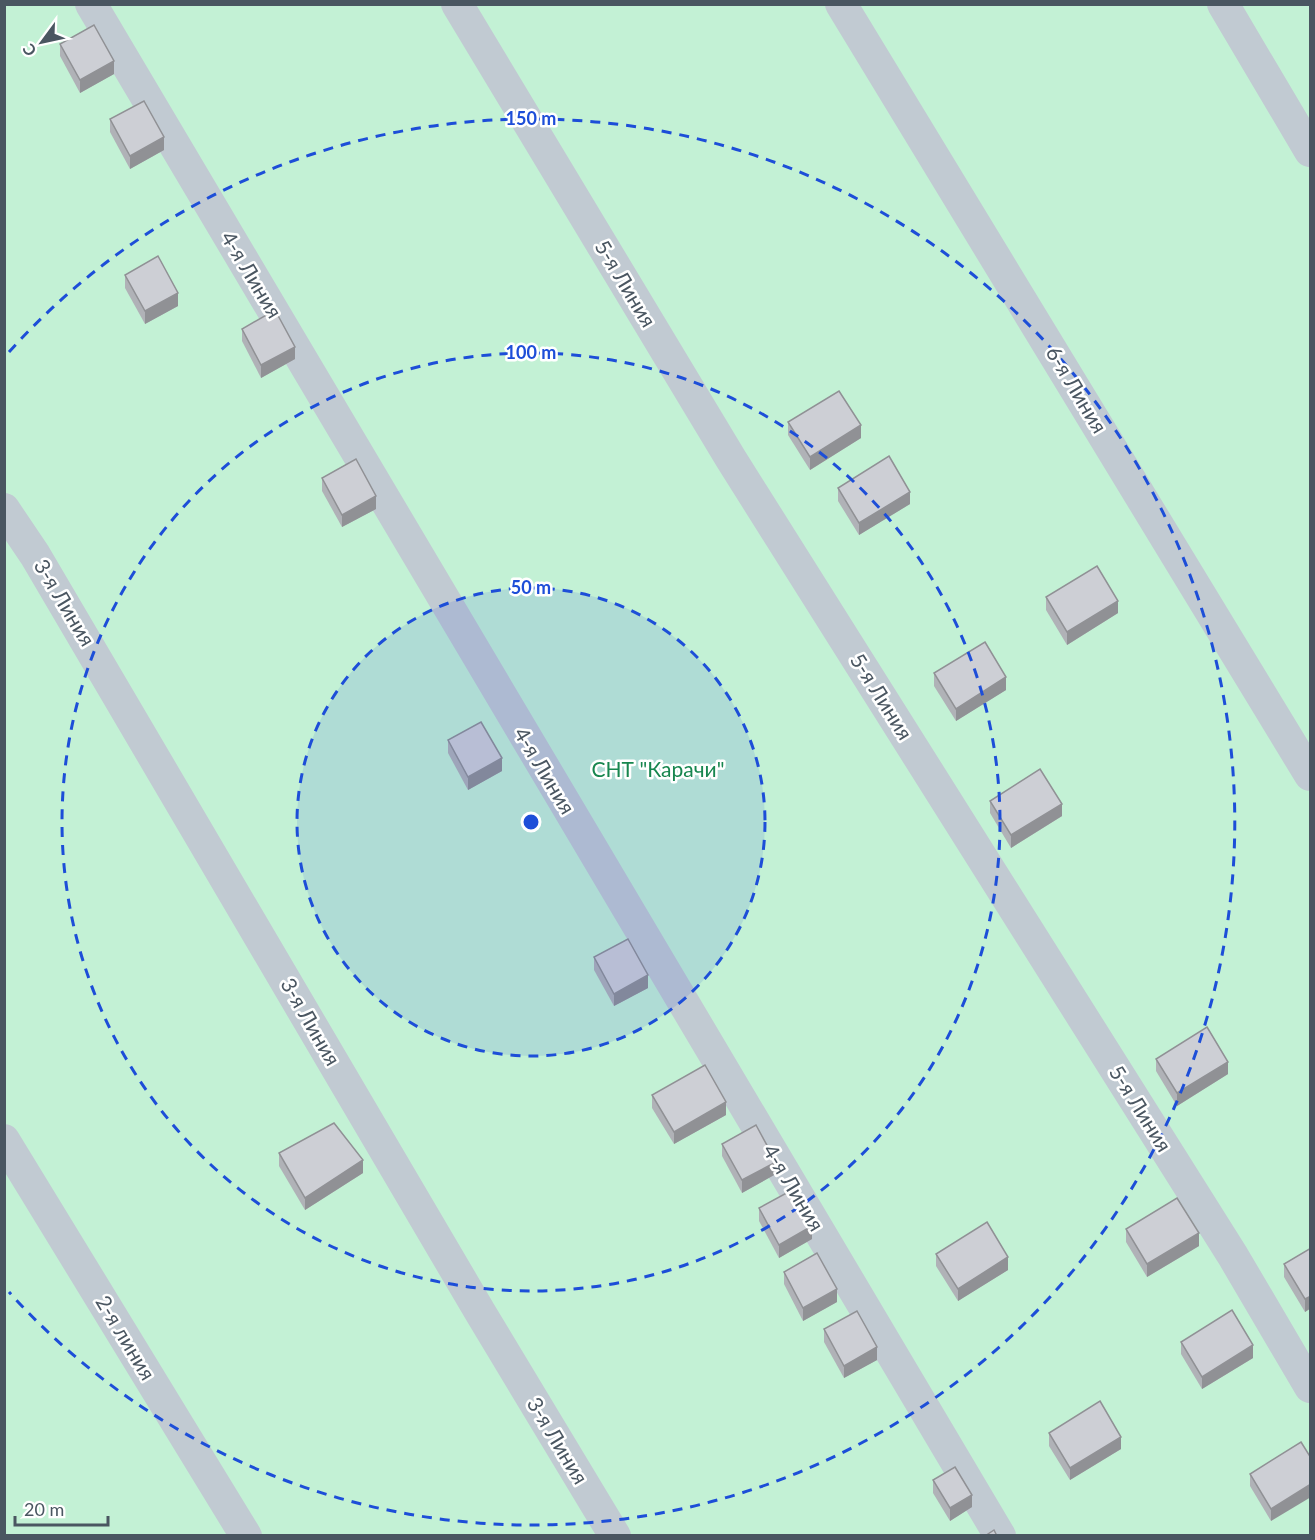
<svg xmlns="http://www.w3.org/2000/svg" width="1315" height="1540" font-family="Lato,sans-serif">
	<style>
		.green { fill: #c3f1d5 }
		.lines { fill: none; stroke-linecap: round; stroke-linejoin: round }
		.minor { stroke: #c1cad2; stroke-width: 32 }
		.wall { fill: #b0b2b7 }
		.shaded-wall { fill: #909195 }
		.building { fill: #cdcfd5; stroke: #909195; stroke-width: 1.5 }
		.ring { fill: none; stroke: #1d4ed8; stroke-width: 3; stroke-dasharray: 10 8 }
		.labels { text-anchor: middle; stroke-width: 5; stroke-linejoin: round; paint-order: stroke }
		.street-label { font-size: 21px; fill: #4a5661; stroke: #fff }
		.park-label { font-size: 21px; fill: #17864f; stroke: #fff }
		.centre { fill: #1d4ed8; stroke: #fff; stroke-width: 3 }
		.ring-label { font-size: 18px; text-anchor: middle; font-weight: bold; fill: #1d4ed8; stroke: #fff; stroke-width: 5; stroke-linejoin: round; paint-order: stroke }
	</style>
	<rect width="100%" height="100%" fill="#f5f3f3"/>
	<rect class="green" x="5" y="5" width="1305" height="1530"/>
	<g class="lines">
		<g class="minor">
			<polyline points="91,4 1000,1536"/>
			<polyline points="457,4 731,459 1233,1256 1310,1387"/>
			<polyline points="841,4 1310,775"/>
			<polyline points="1223,4 1310,151"/>
			<polyline points="4,509 35,555 480,1312 615,1536"/>
			<polyline points="4,1140 246,1536"/>
		</g>
	</g>
	<g class="wall">
		<polygon points="60,44 114,74 80,93 60,56"/>
		<polygon points="110,119 164,150 130,169 110,132"/>
		<polygon points="125,275 178,306 145,324 125,288"/>
		<polygon points="242,329 295,359 261,378 242,341"/>
		<polygon points="788,422 861,438 810,470 788,435"/>
		<polygon points="322,478 376,509 342,527 322,491"/>
		<polygon points="838,488 910,504 859,535 838,501"/>
		<polygon points="1046,597 1118,613 1067,645 1046,610"/>
		<polygon points="934,673 1006,690 956,721 934,686"/>
		<polygon points="448,740 502,771 468,790 448,753"/>
		<polygon points="990,801 1062,816 1011,848 990,813"/>
		<polygon points="594,957 648,988 614,1006 594,970"/>
		<polygon points="1156,1059 1228,1074 1177,1106 1156,1071"/>
		<polygon points="652,1095 726,1115 674,1144 652,1108"/>
		<polygon points="722,1144 776,1174 742,1193 722,1156"/>
		<polygon points="279,1153 363,1173 305,1210 279,1166"/>
		<polygon points="759,1208 812,1239 779,1258 759,1221"/>
		<polygon points="1126,1229 1199,1246 1147,1277 1126,1242"/>
		<polygon points="1311,1248 1311,1308 1305,1312 1284,1277 1284,1264"/>
		<polygon points="936,1254 1008,1270 958,1301 936,1266"/>
		<polygon points="784,1272 837,1302 803,1321 784,1284"/>
		<polygon points="824,1329 877,1360 844,1378 824,1342"/>
		<polygon points="1181,1342 1253,1358 1202,1389 1181,1354"/>
		<polygon points="1049,1433 1121,1449 1070,1480 1049,1446"/>
		<polygon points="1311,1458 1271,1521 1250,1486 1250,1474"/>
		<polygon points="933,1480 972,1507 950,1521 933,1493"/>
	</g>
	<g class="shaded-wall">
		<polygon points="114,61 114,74 80,93 80,80"/>
		<polygon points="164,137 164,150 130,169 130,156"/>
		<polygon points="178,293 178,306 145,324 145,311"/>
		<polygon points="295,347 295,359 261,378 261,365"/>
		<polygon points="861,425 861,438 810,470 810,457"/>
		<polygon points="910,492 910,504 859,535 859,523"/>
		<polygon points="376,496 376,509 342,527 342,515"/>
		<polygon points="1118,601 1118,613 1067,645 1067,632"/>
		<polygon points="1006,677 1006,690 956,721 956,709"/>
		<polygon points="502,758 502,771 468,790 468,777"/>
		<polygon points="1062,804 1062,816 1011,848 1011,835"/>
		<polygon points="648,975 648,988 614,1006 614,994"/>
		<polygon points="1228,1062 1228,1074 1177,1106 1177,1093"/>
		<polygon points="726,1102 726,1115 674,1144 674,1132"/>
		<polygon points="363,1160 363,1173 305,1210 305,1198"/>
		<polygon points="776,1162 776,1174 742,1193 742,1180"/>
		<polygon points="812,1226 812,1239 779,1258 779,1245"/>
		<polygon points="1199,1233 1199,1246 1147,1277 1147,1264"/>
		<polygon points="1008,1257 1008,1270 958,1301 958,1289"/>
		<polygon points="837,1289 837,1302 803,1321 803,1308"/>
		<polygon points="1311,1296 1311,1308 1305,1312 1305,1299"/>
		<polygon points="1253,1345 1253,1358 1202,1389 1202,1377"/>
		<polygon points="877,1347 877,1360 844,1378 844,1366"/>
		<polygon points="1121,1437 1121,1449 1070,1480 1070,1468"/>
		<polygon points="1311,1484 1311,1497 1271,1521 1271,1509"/>
		<polygon points="972,1495 972,1507 950,1521 950,1508"/>
	</g>
	<g class="building">
		<polygon points="94,25 114,61 80,80 60,44"/>
		<polygon points="144,101 164,137 130,156 110,119"/>
		<polygon points="158,256 178,293 145,311 125,275"/>
		<polygon points="275,310 295,347 261,365 242,329"/>
		<polygon points="839,391 861,425 810,457 788,422"/>
		<polygon points="889,456 910,492 859,523 838,488"/>
		<polygon points="356,459 376,496 342,515 322,478"/>
		<polygon points="1097,566 1118,601 1067,632 1046,597"/>
		<polygon points="985,642 1006,677 956,709 934,673"/>
		<polygon points="481,722 502,758 468,777 448,740"/>
		<polygon points="1040,769 1062,804 1011,835 990,801"/>
		<polygon points="628,939 648,975 614,994 594,957"/>
		<polygon points="1207,1027 1228,1062 1177,1093 1156,1059"/>
		<polygon points="705,1065 726,1102 674,1132 652,1095"/>
		<polygon points="334,1123 363,1160 305,1198 279,1153"/>
		<polygon points="756,1125 776,1162 742,1180 722,1144"/>
		<polygon points="792,1190 812,1226 779,1245 759,1208"/>
		<polygon points="1177,1198 1199,1233 1147,1264 1126,1229"/>
		<polygon points="987,1222 1008,1257 958,1289 936,1254"/>
		<polygon points="1311,1248 1311,1296 1305,1299 1284,1264"/>
		<polygon points="817,1253 837,1289 803,1308 784,1272"/>
		<polygon points="1232,1310 1253,1345 1202,1377 1181,1342"/>
		<polygon points="857,1311 877,1347 844,1366 824,1329"/>
		<polygon points="1100,1401 1121,1437 1070,1468 1049,1433"/>
		<polygon points="1301,1442 1311,1458 1311,1484 1271,1509 1250,1474"/>
		<polygon points="955,1467 972,1495 950,1508 933,1480"/>
		<polygon points="994,1530 997,1536 985,1536"/>
	</g>
	<circle cx="531" cy="822" r="234" fill="#1d4ed8" fill-opacity=".12"/>
	<g class="ring">
		<circle cx="531" cy="822" r="234"/>
		<circle cx="531" cy="822" r="469"/>
		<path d="M9 352A703 703 0 1 1 9 1292"/>
	</g>
	<g class="labels">
		<g class="street-label">
			<text transform="translate(251 275) rotate(59)" y="7">4-я Линия</text>
			<text transform="translate(625 284) rotate(59)" y="7">5-я Линия</text>
			<text transform="translate(1076 390) rotate(59)" y="7">6-я Линия</text>
			<text transform="translate(64 603) rotate(59)" y="7">3-я Линия</text>
			<text transform="translate(881 697) rotate(58)" y="7">5-я Линия</text>
			<text transform="translate(544 771) rotate(59)" y="7">4-я Линия</text>
			<text transform="translate(310 1022) rotate(60)" y="7">3-я Линия</text>
			<text transform="translate(1140 1109) rotate(58)" y="7">5-я Линия</text>
			<text transform="translate(793 1188) rotate(59)" y="7">4-я Линия</text>
			<text transform="translate(125 1338) rotate(59)" y="7">2-я линия</text>
			<text transform="translate(557 1441) rotate(59)" y="7">3-я Линия</text>
		</g>
		<g class="park-label">
			<text x="658" y="777">СНТ "Карачи"</text>
		</g>
	</g>
	<circle cx="531" cy="822" r="9" class="centre"/>
	<g class="ring-label">
		<text x="531" y="125">150 m</text>
		<text x="531" y="359">100 m</text>
		<text x="531" y="594">50 m</text>
	</g>
	<rect width="1315" height="1540" fill="none" stroke="#4a5661" stroke-width="12"/>
	<g transform="translate(42 42) rotate(237)" stroke="#ffffff" stroke-width="4.5" paint-order="stroke">
	<path d="M0-4.5L10 22L0 15L-10 22Z" fill="#4a5661"/>
	<text y="-9" font-size="16" font-weight="bold" text-anchor="middle" fill="#4a5661">С</text>
	</g>
	<path d="M15 1516v9h93v-9" fill="none" stroke="#4a5661" stroke-width="3"/>
	<text x="24" y="1516" font-size="18" fill="#4a5661" stroke="#ffffff" stroke-width="4.5" paint-order="stroke">20 m</text>
</svg>
